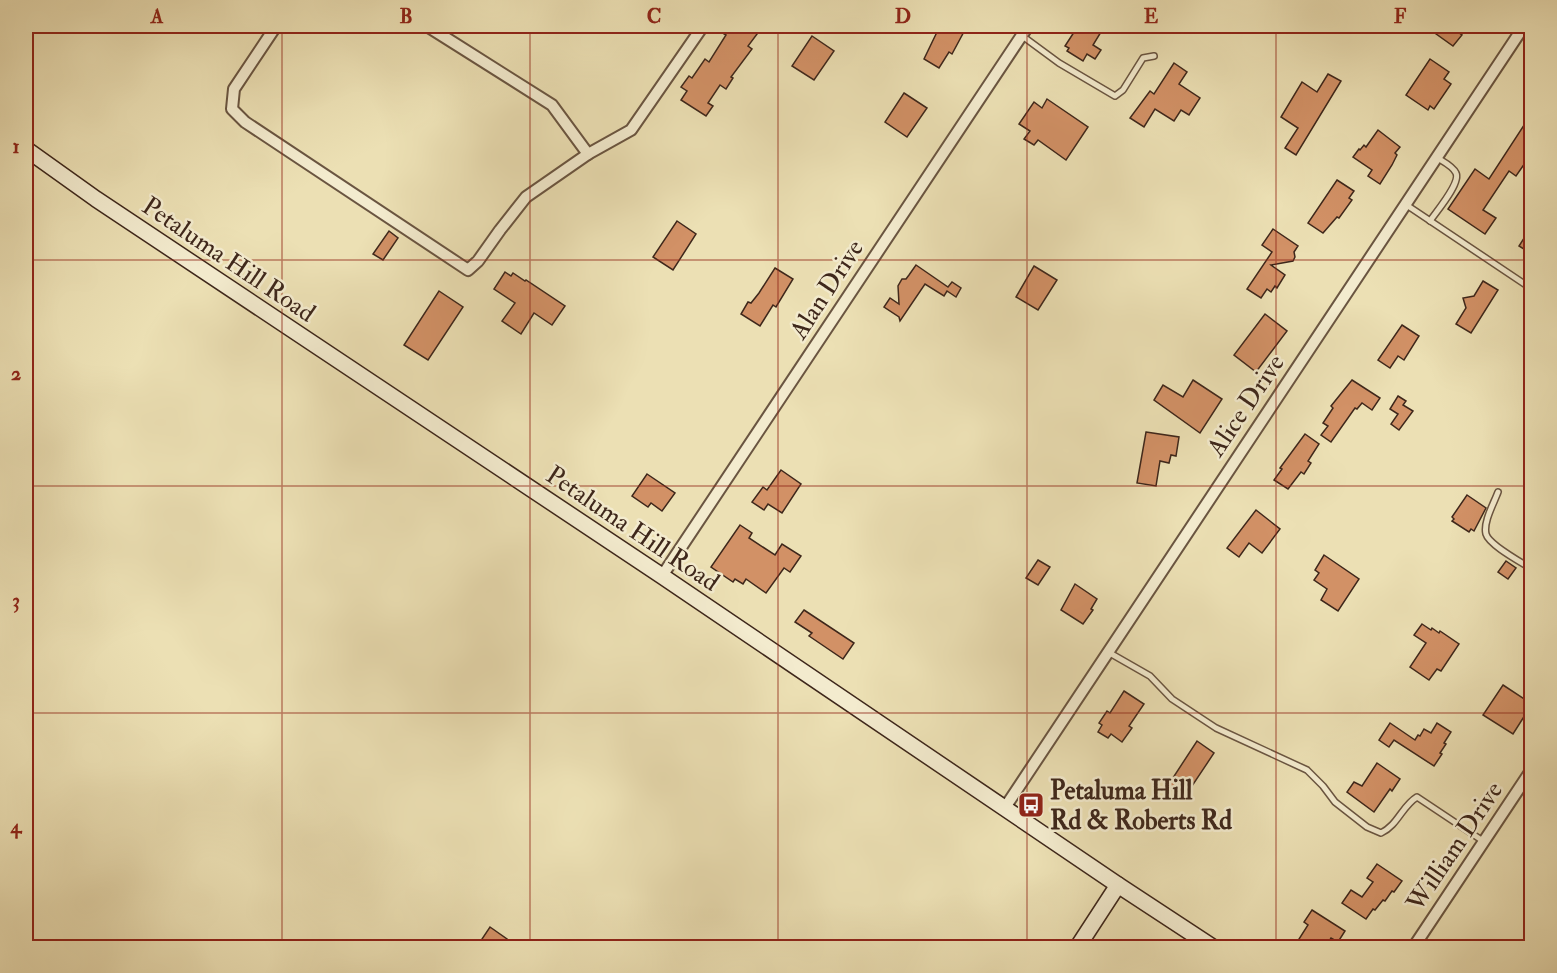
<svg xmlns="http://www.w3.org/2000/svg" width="1557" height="973" font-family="'IM FELL Double Pica',serif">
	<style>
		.building { fill: #d29166; stroke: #3e271b; stroke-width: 1.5 }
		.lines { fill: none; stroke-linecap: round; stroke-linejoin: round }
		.lane-casing { stroke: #6a5541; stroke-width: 8 }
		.street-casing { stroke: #6a5541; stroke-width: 14 }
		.secondary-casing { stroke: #3e271b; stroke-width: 18 }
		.lane { stroke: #f3ebce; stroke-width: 5 }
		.street { stroke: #f3ebce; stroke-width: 10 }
		.secondary { stroke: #f3ebce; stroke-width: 15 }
		.grid { fill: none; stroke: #8f2418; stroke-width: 1.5; stroke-opacity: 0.55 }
		.labels { text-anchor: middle; stroke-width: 5; stroke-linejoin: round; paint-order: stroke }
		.street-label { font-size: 26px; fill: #3e271b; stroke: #f3ebce }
		.poi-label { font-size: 26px; font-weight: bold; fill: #3e271b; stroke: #f3ebce; text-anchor: start }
		.neatline { fill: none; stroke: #8f2418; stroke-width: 2 }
		.grid-label { font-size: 20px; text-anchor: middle; font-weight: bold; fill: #8f2418 }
	</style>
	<rect width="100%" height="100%" fill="#ece0b4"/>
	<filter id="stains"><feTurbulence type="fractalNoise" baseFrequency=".00333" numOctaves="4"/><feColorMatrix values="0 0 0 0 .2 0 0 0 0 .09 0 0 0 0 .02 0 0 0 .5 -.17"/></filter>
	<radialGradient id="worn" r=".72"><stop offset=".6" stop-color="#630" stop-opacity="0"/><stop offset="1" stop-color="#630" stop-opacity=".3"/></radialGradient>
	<g class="building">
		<polygon points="726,26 763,26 748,46 752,49 731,77 733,78 726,89 720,85 708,103 713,106 706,116 681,100 687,91 681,87 689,76 692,78 705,59 709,62 726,35 721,32"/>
		<polygon points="946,26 967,26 952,54 949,52 939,68 924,59 937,32 942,33"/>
		<polygon points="1078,26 1092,26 1101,32 1093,45 1101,50 1095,59 1087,54 1083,61 1067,51 1069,48 1065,46"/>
		<polygon points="1425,26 1463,26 1458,32 1462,35 1453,46"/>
		<polygon points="812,36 834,51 814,80 792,66"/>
		<polygon points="1430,59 1449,72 1444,79 1451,84 1434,109 1430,106 1428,110 1406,95"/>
		<polygon points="1174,63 1187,72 1179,84 1200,98 1189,115 1181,110 1174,121 1155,109 1144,127 1130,118 1150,91 1154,94"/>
		<polygon points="1328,74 1341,81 1296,155 1285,148 1298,128 1281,117 1302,82 1317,92"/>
		<polygon points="904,93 927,108 907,137 885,122"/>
		<polygon points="1047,99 1088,127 1066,160 1038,140 1034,145 1024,139 1030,131 1019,124 1034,102 1042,108"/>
		<polygon points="1532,113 1532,153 1516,176 1509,171 1483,210 1496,218 1485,234 1448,209 1475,169 1489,179"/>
		<polygon points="1378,130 1400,147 1395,153 1397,155 1392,165 1380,184 1368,176 1372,170 1353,157 1359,149 1360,150 1364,145 1366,147"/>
		<polygon points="1337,180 1354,191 1349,198 1352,200 1339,218 1337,217 1323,233 1308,223"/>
		<polygon points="677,221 696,234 673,270 653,257"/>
		<polygon points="1532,226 1532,254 1519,246"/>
		<polygon points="1273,229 1298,246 1294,252 1295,257 1293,261 1271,265 1285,275 1277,288 1275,286 1271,292 1267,289 1261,298 1247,289 1272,252 1262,245"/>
		<polygon points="389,231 398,238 383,260 373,254"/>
		<polygon points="916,265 948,287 952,282 961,288 956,297 947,291 944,296 925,284 900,321 899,317 884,307 890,298 899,304 898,286 902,279 906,279 909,275"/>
		<polygon points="1034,266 1057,280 1038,310 1016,297"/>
		<polygon points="775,268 793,279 776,307 773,305 760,326 741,314 748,302 751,303 759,293"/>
		<polygon points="505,272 511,276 513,273 525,281 526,280 565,306 552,325 534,313 521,334 502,321 515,303 494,289"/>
		<polygon points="1483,281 1498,290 1471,333 1456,324 1466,308 1463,298 1474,296"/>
		<polygon points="439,291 463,307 428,360 404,345"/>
		<polygon points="1265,314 1287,331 1256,372 1234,355"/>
		<polygon points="1402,325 1419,336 1404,360 1398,356 1390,368 1378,360"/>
		<polygon points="1193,380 1222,399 1200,433 1154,400 1163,385 1183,397"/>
		<polygon points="1352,380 1380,398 1372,410 1362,403 1357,409 1355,408 1331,442 1321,435 1328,426 1323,423 1333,408 1331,406"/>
		<polygon points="1398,396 1406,401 1403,405 1413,411 1399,430 1391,424 1398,414 1390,409"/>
		<polygon points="1146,432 1179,437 1176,456 1171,455 1169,463 1160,461 1156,486 1137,483"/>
		<polygon points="1305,434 1319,444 1308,461 1311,463 1304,474 1301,472 1288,489 1274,480 1282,469 1280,468"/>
		<polygon points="781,470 801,484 782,513 768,504 764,510 752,502 763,487 767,490"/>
		<polygon points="647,474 675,493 662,511 651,503 648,507 632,496"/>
		<polygon points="1467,495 1486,508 1474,531 1471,529 1469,532 1452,521 1454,519 1452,517"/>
		<polygon points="1256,510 1280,529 1262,553 1249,543 1239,557 1227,548"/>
		<polygon points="740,525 752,533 749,538 775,555 782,544 801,556 790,572 784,568 766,593 746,579 743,584 735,579 733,582 711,567"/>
		<polygon points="1324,555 1359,579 1338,611 1321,600 1327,589 1314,580 1319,573 1315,570"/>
		<polygon points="1038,560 1050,567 1038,585 1026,578"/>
		<polygon points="1506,561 1516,568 1508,579 1498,572"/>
		<polygon points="1075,584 1097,599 1091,609 1093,610 1083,624 1061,610"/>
		<polygon points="804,610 854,643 843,659 809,636 812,633 795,622"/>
		<polygon points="1422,624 1431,630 1432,628 1439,633 1440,631 1459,644 1441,671 1437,669 1429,680 1410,667 1426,643 1414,635"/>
		<polygon points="1503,685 1532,704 1513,734 1483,715"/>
		<polygon points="1124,691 1144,704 1129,726 1132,728 1122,742 1111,734 1108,738 1098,732 1102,725 1099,723 1107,711 1110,713"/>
		<polygon points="1390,723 1415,740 1418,735 1420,736 1424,729 1431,733 1437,723 1451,732 1444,743 1446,744 1440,753 1442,754 1434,766 1394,740 1389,747 1379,740"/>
		<polygon points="1197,741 1214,753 1184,798 1167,787"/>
		<polygon points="1377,763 1400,779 1392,791 1390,789 1374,812 1347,792 1354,782 1362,786"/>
		<polygon points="1377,864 1402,881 1394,892 1392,891 1385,901 1383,900 1375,910 1373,909 1366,919 1342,903 1351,890 1362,897 1373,882 1367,878"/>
		<polygon points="1312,910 1345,931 1338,942 1331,938 1325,948 1312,948 1299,939 1308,925 1304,922"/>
		<polygon points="490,927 507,939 502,948 476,948"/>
	</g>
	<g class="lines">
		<defs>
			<g id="lane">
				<polyline points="1021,35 1059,63 1115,96 1123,90 1143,58 1154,56"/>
				<polyline points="1405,204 1532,289"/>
				<path d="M1430,221C1436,212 1461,183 1456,173C1453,166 1442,161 1436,157"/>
				<path d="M1498,492C1494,503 1483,522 1486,534C1489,545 1521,562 1532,569"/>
				<path d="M1108,652L1150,676L1172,699L1216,728L1307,770L1323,786L1335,802L1367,827L1381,833C1398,825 1402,806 1417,797L1483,841"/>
			</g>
			<g id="street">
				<polyline points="276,26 234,89 232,109 245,122 468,270 478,261 500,230 526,197 588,154 631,130 703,26"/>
				<polyline points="427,26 552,105 588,154"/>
				<polyline points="662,576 1028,26"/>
				<polyline points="1004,809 1524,26"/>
				<polyline points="1413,948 1532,769"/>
			</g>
			<g id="secondary">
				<polyline points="26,149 96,199 662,576 1118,885 1214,948"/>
				<polyline points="1077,948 1118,885"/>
			</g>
		</defs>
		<use href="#lane" class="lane-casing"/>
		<use href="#street" class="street-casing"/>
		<use href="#secondary" class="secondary-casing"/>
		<use href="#lane" class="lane"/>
		<use href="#street" class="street"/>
		<use href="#secondary" class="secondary"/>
	</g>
	<path class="grid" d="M282,26V948M530,26V948M778,26V948M1027,26V948M1276,26V948M26,260H1532M26,486H1532M26,713H1532"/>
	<defs>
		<symbol id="bus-square" viewBox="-11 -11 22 22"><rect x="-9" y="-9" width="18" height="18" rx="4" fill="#8f2418" stroke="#f3ebce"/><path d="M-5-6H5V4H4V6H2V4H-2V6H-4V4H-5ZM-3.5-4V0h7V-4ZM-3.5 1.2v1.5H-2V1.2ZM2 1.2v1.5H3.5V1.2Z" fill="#fff"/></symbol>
	</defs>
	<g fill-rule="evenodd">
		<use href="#bus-square" x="1016" y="790" width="30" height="30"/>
	</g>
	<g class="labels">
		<g class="street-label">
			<text transform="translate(229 259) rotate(34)" y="9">Petaluma Hill Road</text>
			<text transform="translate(826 289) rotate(-57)" y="9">Alan Drive</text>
			<text transform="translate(1245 405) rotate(-56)" y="9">Alice Drive</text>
			<text transform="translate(633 528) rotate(34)" y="9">Petaluma Hill Road</text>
			<text transform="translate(1454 846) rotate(-56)" y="9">William Drive</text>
		</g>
		<g class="poi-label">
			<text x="1050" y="799">Petaluma Hill<tspan x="1050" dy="30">Rd &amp; Roberts Rd</tspan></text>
		</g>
	</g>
	<rect width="1557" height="973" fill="none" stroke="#ece0b4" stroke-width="66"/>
	<rect x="33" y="33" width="1491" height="907" class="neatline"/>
	<g class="grid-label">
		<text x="157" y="23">A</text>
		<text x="406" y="23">B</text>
		<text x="654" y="23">C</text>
		<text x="903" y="23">D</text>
		<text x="1151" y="23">E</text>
		<text x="1400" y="23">F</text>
		<text x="16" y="153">1</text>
		<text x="16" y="380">2</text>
		<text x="16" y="607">3</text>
		<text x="16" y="833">4</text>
	</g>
	<rect width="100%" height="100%" filter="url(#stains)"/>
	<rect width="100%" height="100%" fill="url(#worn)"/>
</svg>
